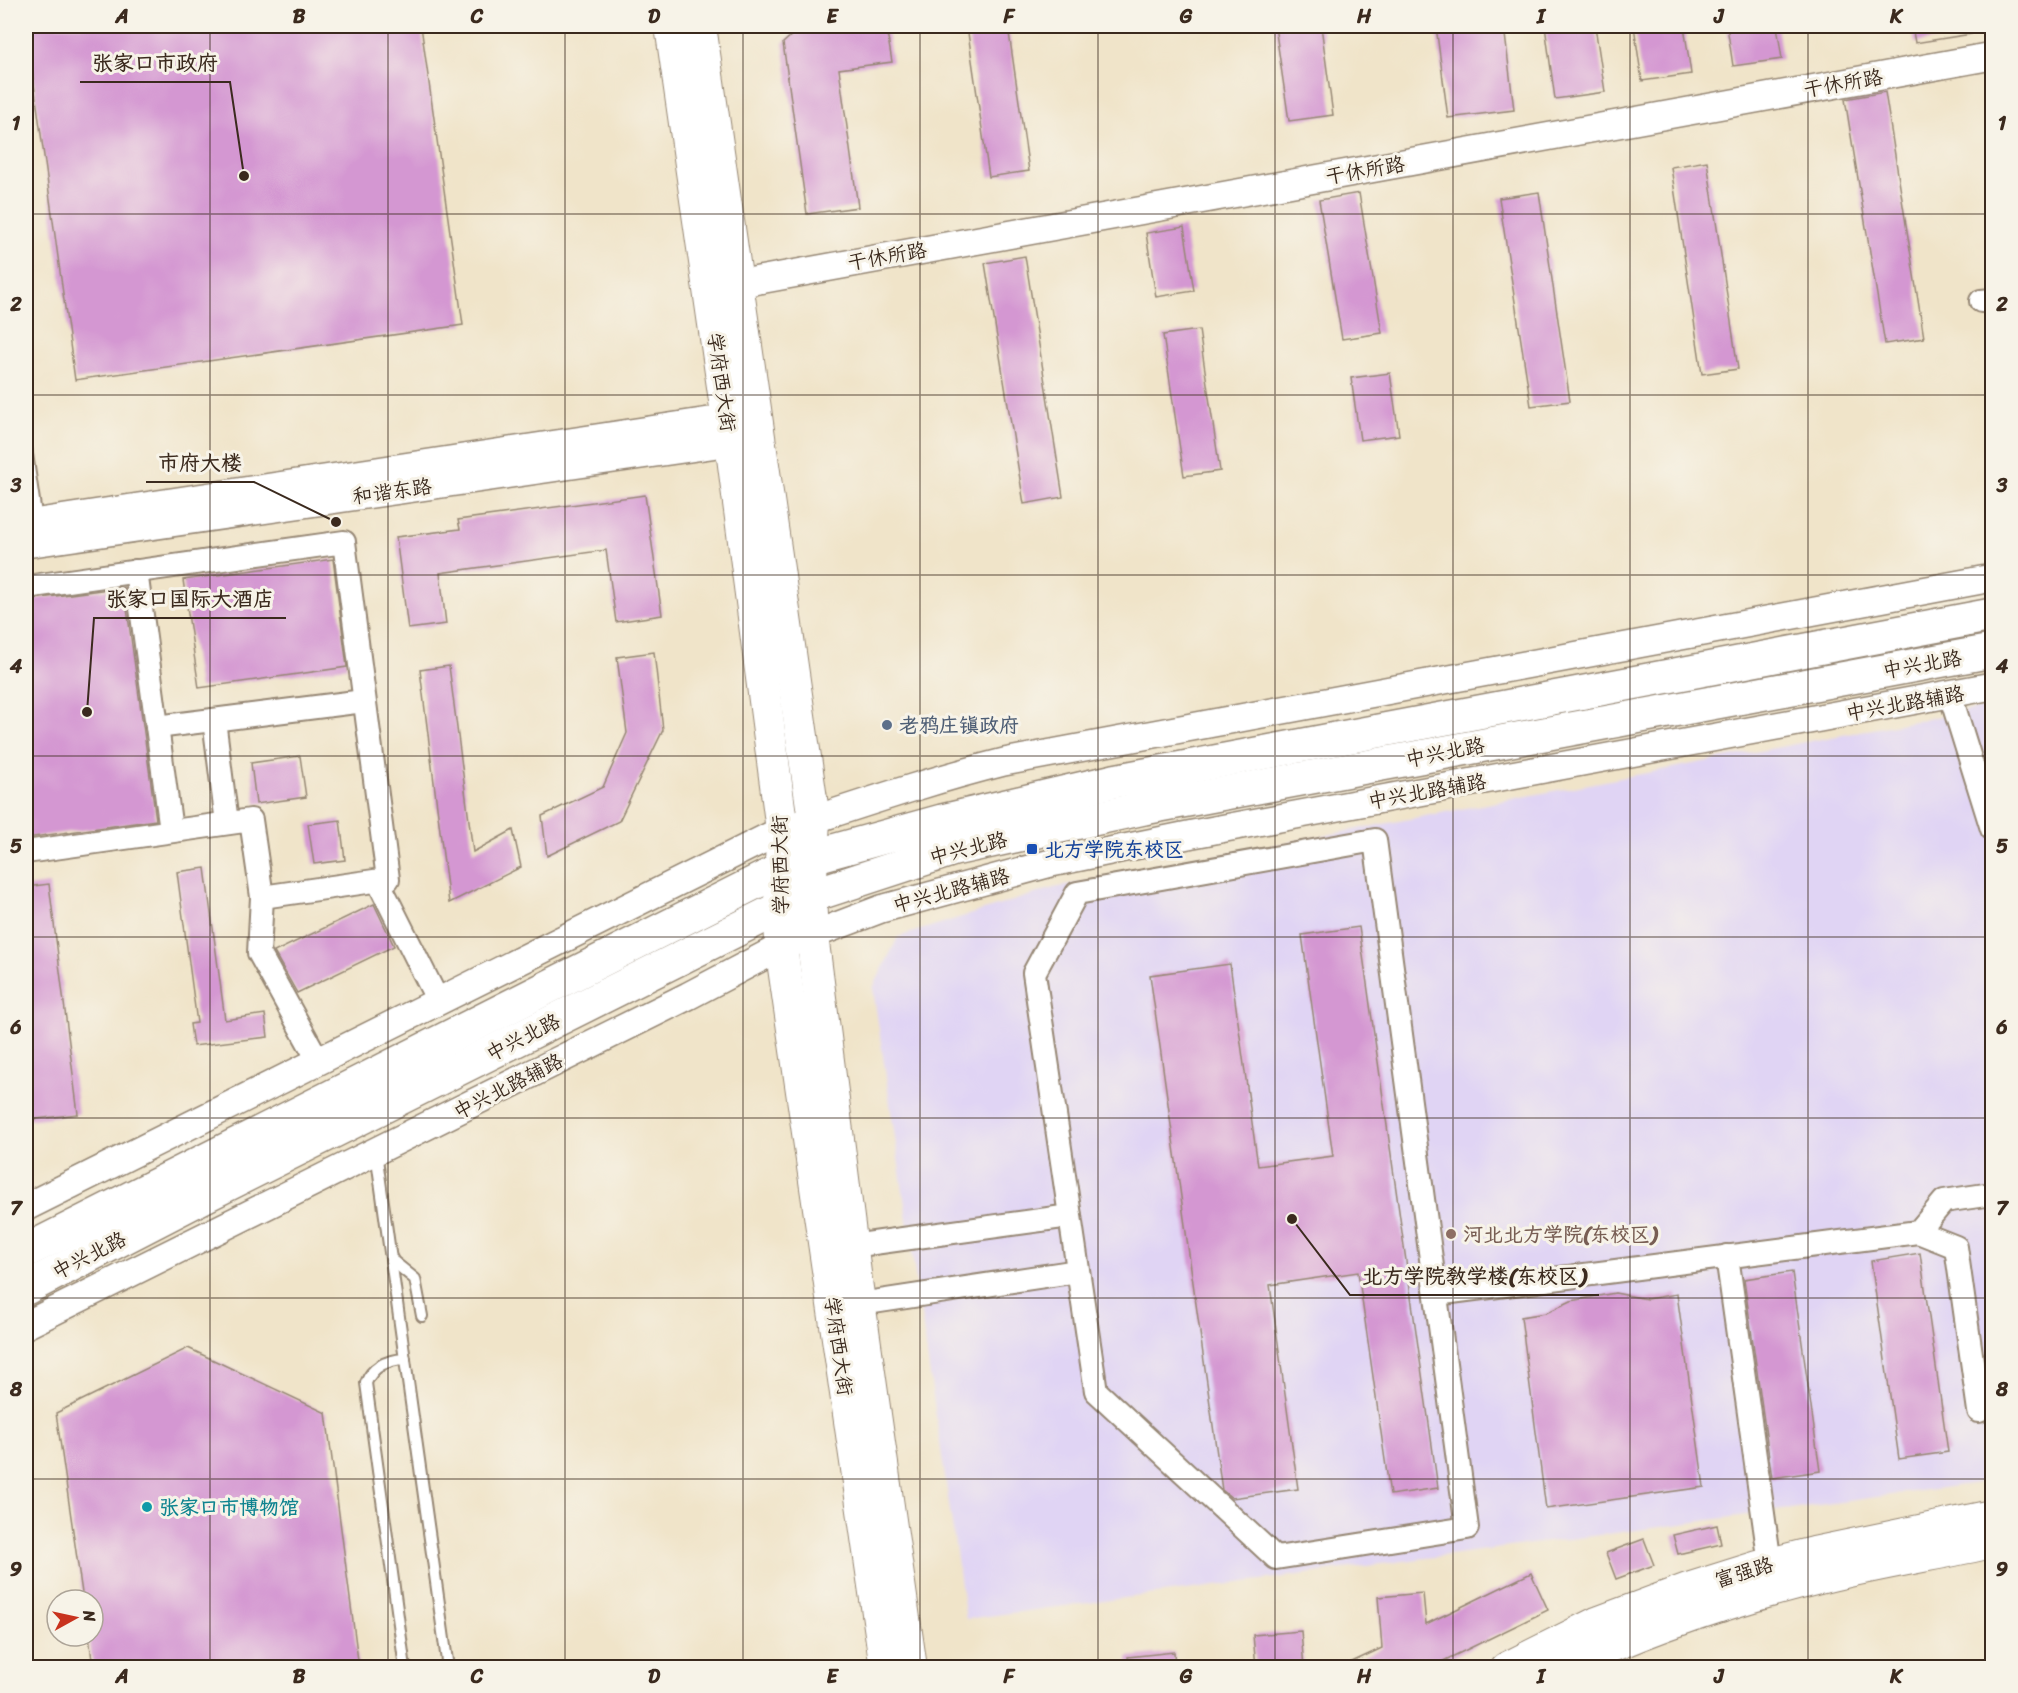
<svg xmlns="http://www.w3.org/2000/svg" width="2018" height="1693" font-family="Sriracha,'LXGW WenKai TC',sans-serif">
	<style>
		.built { fill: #e0d4f4 }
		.building { fill: #d497d2 }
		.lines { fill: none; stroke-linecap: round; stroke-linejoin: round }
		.service-casing { stroke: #968774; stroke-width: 14 }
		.minor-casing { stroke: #968774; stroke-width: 26 }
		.tertiary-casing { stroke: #968774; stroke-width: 30 }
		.secondary-casing { stroke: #968774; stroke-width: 34 }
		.primary-casing { stroke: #968774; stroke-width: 36 }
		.service { stroke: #fff; stroke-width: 10 }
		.minor { stroke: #fff; stroke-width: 22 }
		.tertiary { stroke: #fff; stroke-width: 27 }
		.secondary { stroke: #fff; stroke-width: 32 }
		.primary { stroke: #fff; stroke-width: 33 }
		.grid { fill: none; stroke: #3b2a1e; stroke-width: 1.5; stroke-opacity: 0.55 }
		.service-dot { fill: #5c6f8a; stroke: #f7f3e8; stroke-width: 2 }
		.transit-dot { fill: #1a4fb4; stroke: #f7f3e8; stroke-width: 2 }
		.education-dot { fill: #8d6e63; stroke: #f7f3e8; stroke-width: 2 }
		.culture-dot { fill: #0f9aa8; stroke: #f7f3e8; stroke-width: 2 }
		.labels { text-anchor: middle; stroke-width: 6; stroke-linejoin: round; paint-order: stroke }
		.street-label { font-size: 20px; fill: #3b2a1e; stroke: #f7f3e8 }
		.service-label { font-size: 20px; font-weight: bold; fill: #4e5e75; stroke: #f7f3e8; text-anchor: start }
		.transit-label { font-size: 20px; font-weight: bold; fill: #164399; stroke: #f7f3e8; text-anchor: start }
		.education-label { font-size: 20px; font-weight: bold; fill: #785e54; stroke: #f7f3e8; text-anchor: start }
		.culture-label { font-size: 20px; font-weight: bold; fill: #0d838f; stroke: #f7f3e8; text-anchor: start }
		.leader { fill: none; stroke: #3b2a1e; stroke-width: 2 }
		.callout-dot { fill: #3b2a1e; stroke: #f7f3e8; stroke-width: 2 }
		.callout-label { font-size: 21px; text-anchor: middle; font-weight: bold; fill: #3b2a1e; stroke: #f7f3e8; stroke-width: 6; stroke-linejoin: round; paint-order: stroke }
		.neatline { fill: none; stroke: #3b2a1e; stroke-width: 2 }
		.grid-label { font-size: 20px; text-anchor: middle; font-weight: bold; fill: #3b2a1e }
	</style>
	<rect width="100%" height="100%" fill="#f7f3e8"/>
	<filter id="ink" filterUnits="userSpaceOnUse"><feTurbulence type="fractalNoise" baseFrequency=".0167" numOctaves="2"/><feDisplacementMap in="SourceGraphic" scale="12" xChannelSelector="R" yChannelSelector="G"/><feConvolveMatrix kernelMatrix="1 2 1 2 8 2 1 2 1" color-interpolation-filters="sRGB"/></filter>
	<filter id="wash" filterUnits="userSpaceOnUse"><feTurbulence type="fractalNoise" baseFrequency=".008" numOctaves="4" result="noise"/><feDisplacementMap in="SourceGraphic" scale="24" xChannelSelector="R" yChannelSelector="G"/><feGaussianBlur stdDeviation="1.35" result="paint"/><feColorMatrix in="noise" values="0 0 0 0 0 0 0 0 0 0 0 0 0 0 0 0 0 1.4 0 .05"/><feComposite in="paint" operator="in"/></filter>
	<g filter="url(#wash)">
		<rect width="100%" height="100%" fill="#f0e4c9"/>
		<polygon class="built" points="1992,706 1992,1481 1660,1527 966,1619 873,988 898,937 1054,888"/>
		<g id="blocks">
			<g class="building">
				<polygon points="26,26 421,26 463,325 75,380"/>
				<polygon points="857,26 886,26 892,62 839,69 858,207 807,214 783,43 793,34"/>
				<polygon points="967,26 1008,26 1029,171 989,177"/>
				<polygon points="1275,26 1321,26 1333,115 1289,121"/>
				<polygon points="1436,26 1504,26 1514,110 1448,118"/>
				<polygon points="1545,26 1595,26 1605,92 1555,99"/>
				<polygon points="1634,26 1684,26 1691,74 1642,81"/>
				<polygon points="1727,26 1777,26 1782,59 1733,66"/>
				<polygon points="1912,26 1971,26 1971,34 1915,43"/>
				<polygon points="1885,92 1924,338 1885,344 1845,99"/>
				<polygon points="1707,161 1738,369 1702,374 1671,167"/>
				<polygon points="1539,192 1570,401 1531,406 1499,198"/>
				<polygon points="1359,193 1382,333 1342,339 1319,200"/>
				<polygon points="1184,227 1194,291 1156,297 1146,233"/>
				<polygon points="1025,256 1063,497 1024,504 985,263"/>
				<polygon points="1199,330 1220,471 1184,476 1163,335"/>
				<polygon points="1390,373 1399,435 1360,440 1351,378"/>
				<polygon points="645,495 662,615 616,622 606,550 440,573 446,624 408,629 396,537 460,529 458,520"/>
				<polygon points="333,559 347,667 199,688 183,580"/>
				<polygon points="124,587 156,820 26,838 26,600"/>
				<polygon points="654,652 663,730 619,821 547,856 542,816 603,787 627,733 617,657"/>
				<polygon points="449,666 473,852 513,830 521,867 449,903 420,670"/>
				<polygon points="300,756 306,797 256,804 251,763"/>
				<polygon points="340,820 345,860 314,864 308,824"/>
				<polygon points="205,868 225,1020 265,1014 268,1037 193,1046 190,1024 197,1023 177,872"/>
				<polygon points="49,884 78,1114 27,1120 26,1105 26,887"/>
				<polygon points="374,904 394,946 297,993 274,952"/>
				<polygon points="1359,927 1438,1488 1390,1495 1358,1272 1270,1285 1298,1489 1232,1498 1222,1490 1150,975 1230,964 1258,1166 1333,1156 1302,935"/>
				<polygon points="1920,1253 1948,1452 1899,1459 1871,1261"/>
				<polygon points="1792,1272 1820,1471 1772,1478 1744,1279"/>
				<polygon points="1615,1293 1647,1299 1677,1294 1704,1487 1546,1509 1521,1317 1546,1313 1571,1301"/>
				<polygon points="188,1348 326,1413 359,1668 93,1668 89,1636 93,1636 93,1600 83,1600 56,1413"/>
				<polygon points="1717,1525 1721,1544 1678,1554 1673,1535"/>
				<polygon points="1644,1539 1654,1565 1616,1579 1606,1553"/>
				<polygon points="1531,1573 1548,1610 1429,1668 1339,1668 1382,1648 1378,1597 1423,1593 1426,1624"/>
				<polygon points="1301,1631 1304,1668 1256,1668 1253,1635"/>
				<polygon points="1174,1652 1175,1668 1129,1668 1128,1657"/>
			</g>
		</g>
	</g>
	<g filter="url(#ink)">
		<use href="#blocks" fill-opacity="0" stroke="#968774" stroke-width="1.5"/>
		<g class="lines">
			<defs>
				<g id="service">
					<polyline points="26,447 37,521"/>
					<polyline points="376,1152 448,1668"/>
					<polyline points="391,1257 394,1262 415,1279 422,1316"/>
					<path d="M405,1359C388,1360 373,1365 366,1383L405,1668"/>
				</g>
				<g id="minor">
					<polyline points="1981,301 1992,300"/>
					<polyline points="136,571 171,830"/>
					<polyline points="26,587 344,542 388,879 262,897"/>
					<polyline points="1950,694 1992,829"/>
					<polyline points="214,720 227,823"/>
					<polyline points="157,727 364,701"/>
					<polygon points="1375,840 1467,1528 1276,1558 1096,1391 1034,973 1077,893"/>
					<polyline points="26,852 251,820 262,897 259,953 318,1060"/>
					<polyline points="378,881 438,1001"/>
					<polyline points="1918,1232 1956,1247 1979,1411"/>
					<polyline points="852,1246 1070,1216"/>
					<polyline points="1727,1256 1770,1564"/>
					<polyline points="1436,1294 1918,1232 1944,1201 1992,1194"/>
					<polyline points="860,1304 1078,1271"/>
				</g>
				<g id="tertiary">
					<polyline points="737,284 1992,56"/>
					<polyline points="26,524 749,415"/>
					<polyline points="26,544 752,439"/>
					<path d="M26,1207L782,830C856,806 928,781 1004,762L1992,578"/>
					<polyline points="26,1325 688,996 781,947 881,909 1051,863 1193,834 1992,686"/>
				</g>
				<g id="secondary">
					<polyline points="671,26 731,442 782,830 780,909 781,947 886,1668"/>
					<polyline points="700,26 814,820 810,896 812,935 856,1281 911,1668"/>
					<polyline points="1507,1668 1597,1623 1688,1589 1758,1567 1814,1553 1992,1516"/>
					<path d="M1563,1668C1647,1627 1737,1598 1827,1576C1881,1563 1937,1554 1992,1542"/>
				</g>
				<g id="primary">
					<polyline points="26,1251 780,870 812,857 942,821 1114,781 1992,615"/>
					<polyline points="26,1288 204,1196 800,898 810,896 954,849 1144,808 1992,651"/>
				</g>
			</defs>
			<use href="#service" class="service-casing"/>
			<use href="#minor" class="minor-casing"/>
			<use href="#tertiary" class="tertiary-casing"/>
			<use href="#secondary" class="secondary-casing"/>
			<use href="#primary" class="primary-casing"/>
			<use href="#service" class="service"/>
			<use href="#minor" class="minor"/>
			<use href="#tertiary" class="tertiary"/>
			<use href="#secondary" class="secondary"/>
			<use href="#primary" class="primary"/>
		</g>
	</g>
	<path class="grid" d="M210,26V1668M388,26V1668M565,26V1668M743,26V1668M920,26V1668M1098,26V1668M1275,26V1668M1453,26V1668M1630,26V1668M1808,26V1668M26,214H1992M26,395H1992M26,575H1992M26,756H1992M26,937H1992M26,1118H1992M26,1298H1992M26,1479H1992"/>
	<circle class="service-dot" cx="887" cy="725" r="6"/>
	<rect class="transit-dot" x="1026" y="843" width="12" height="12" rx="3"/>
	<circle class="education-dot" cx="1451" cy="1234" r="6"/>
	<circle class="culture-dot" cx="147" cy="1507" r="6"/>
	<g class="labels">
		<g class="street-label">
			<text transform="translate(1843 83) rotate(-10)" y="7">干休所路</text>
			<text transform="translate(1365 170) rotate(-10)" y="7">干休所路</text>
			<text transform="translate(887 256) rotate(-10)" y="7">干休所路</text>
			<text transform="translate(722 382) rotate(82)" y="7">学府西大街</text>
			<text transform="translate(392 491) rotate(-8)" y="7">和谐东路</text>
			<text transform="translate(1922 664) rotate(-10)" y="7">中兴北路</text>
			<text transform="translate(1905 703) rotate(-10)" y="7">中兴北路辅路</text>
			<text transform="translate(1445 752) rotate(-11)" y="7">中兴北路</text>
			<text transform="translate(1427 791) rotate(-10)" y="7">中兴北路辅路</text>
			<text transform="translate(968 848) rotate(-14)" y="7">中兴北路</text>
			<text transform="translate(780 865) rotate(-91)" y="7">学府西大街</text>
			<text transform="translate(951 890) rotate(-15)" y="7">中兴北路辅路</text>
			<text transform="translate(523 1037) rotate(-27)" y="7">中兴北路</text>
			<text transform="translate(508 1086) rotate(-27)" y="7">中兴北路辅路</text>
			<text transform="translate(89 1255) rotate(-27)" y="7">中兴北路</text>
			<text transform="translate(839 1346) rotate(82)" y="7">学府西大街</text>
			<text transform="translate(1744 1572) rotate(-17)" y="7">富强路</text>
		</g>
		<g class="service-label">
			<text x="899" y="732">老鸦庄镇政府</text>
		</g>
		<g class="transit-label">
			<text x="1044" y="856">北方学院东校区</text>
		</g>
		<g class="education-label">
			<text x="1463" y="1241">河北北方学院(东校区)</text>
		</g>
		<g class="culture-label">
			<text x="159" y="1514">张家口市博物馆</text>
		</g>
	</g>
	<path class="leader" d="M244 176L230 82H80M336 522L254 482H146M87 712L94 618H286M1292 1219L1350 1295H1599"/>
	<g class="callout-dot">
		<circle cx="244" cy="176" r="6"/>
		<circle cx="336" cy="522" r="6"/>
		<circle cx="87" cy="712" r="6"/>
		<circle cx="1292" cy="1219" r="6"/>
	</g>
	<g class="callout-label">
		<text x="155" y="70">张家口市政府</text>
		<text x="200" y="470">市府大楼</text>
		<text x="190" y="606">张家口国际大酒店</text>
		<text x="1474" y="1283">北方学院教学楼(东校区)</text>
	</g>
	<rect width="2018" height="1693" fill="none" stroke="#f7f3e8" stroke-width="66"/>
	<g transform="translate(75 1618) rotate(82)"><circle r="28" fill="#f7f3e8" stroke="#aca397" stroke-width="1.5"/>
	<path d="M0-4.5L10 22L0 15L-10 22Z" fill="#c8321e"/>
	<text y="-9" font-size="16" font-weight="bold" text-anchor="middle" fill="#3b2a1e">N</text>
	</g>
	<rect x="33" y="33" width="1952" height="1627" class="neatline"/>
	<g class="grid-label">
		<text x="122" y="23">A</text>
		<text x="299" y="23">B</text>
		<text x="477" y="23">C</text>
		<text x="654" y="23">D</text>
		<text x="832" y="23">E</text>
		<text x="1009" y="23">F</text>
		<text x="1186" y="23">G</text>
		<text x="1364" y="23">H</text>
		<text x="1541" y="23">I</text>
		<text x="1719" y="23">J</text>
		<text x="1896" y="23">K</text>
		<text x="16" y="130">1</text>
		<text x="2002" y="130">1</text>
		<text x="16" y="311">2</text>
		<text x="2002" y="311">2</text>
		<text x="16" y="492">3</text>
		<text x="2002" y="492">3</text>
		<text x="16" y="673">4</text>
		<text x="2002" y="673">4</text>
		<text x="16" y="853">5</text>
		<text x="2002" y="853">5</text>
		<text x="16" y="1034">6</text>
		<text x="2002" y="1034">6</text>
		<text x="16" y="1215">7</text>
		<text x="2002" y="1215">7</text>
		<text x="16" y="1396">8</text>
		<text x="2002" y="1396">8</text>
		<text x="16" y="1576">9</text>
		<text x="2002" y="1576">9</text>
		<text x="122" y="1683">A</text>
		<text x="299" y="1683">B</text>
		<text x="477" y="1683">C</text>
		<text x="654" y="1683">D</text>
		<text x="832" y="1683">E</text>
		<text x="1009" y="1683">F</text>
		<text x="1186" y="1683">G</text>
		<text x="1364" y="1683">H</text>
		<text x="1541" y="1683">I</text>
		<text x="1719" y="1683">J</text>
		<text x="1896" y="1683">K</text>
	</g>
</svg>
